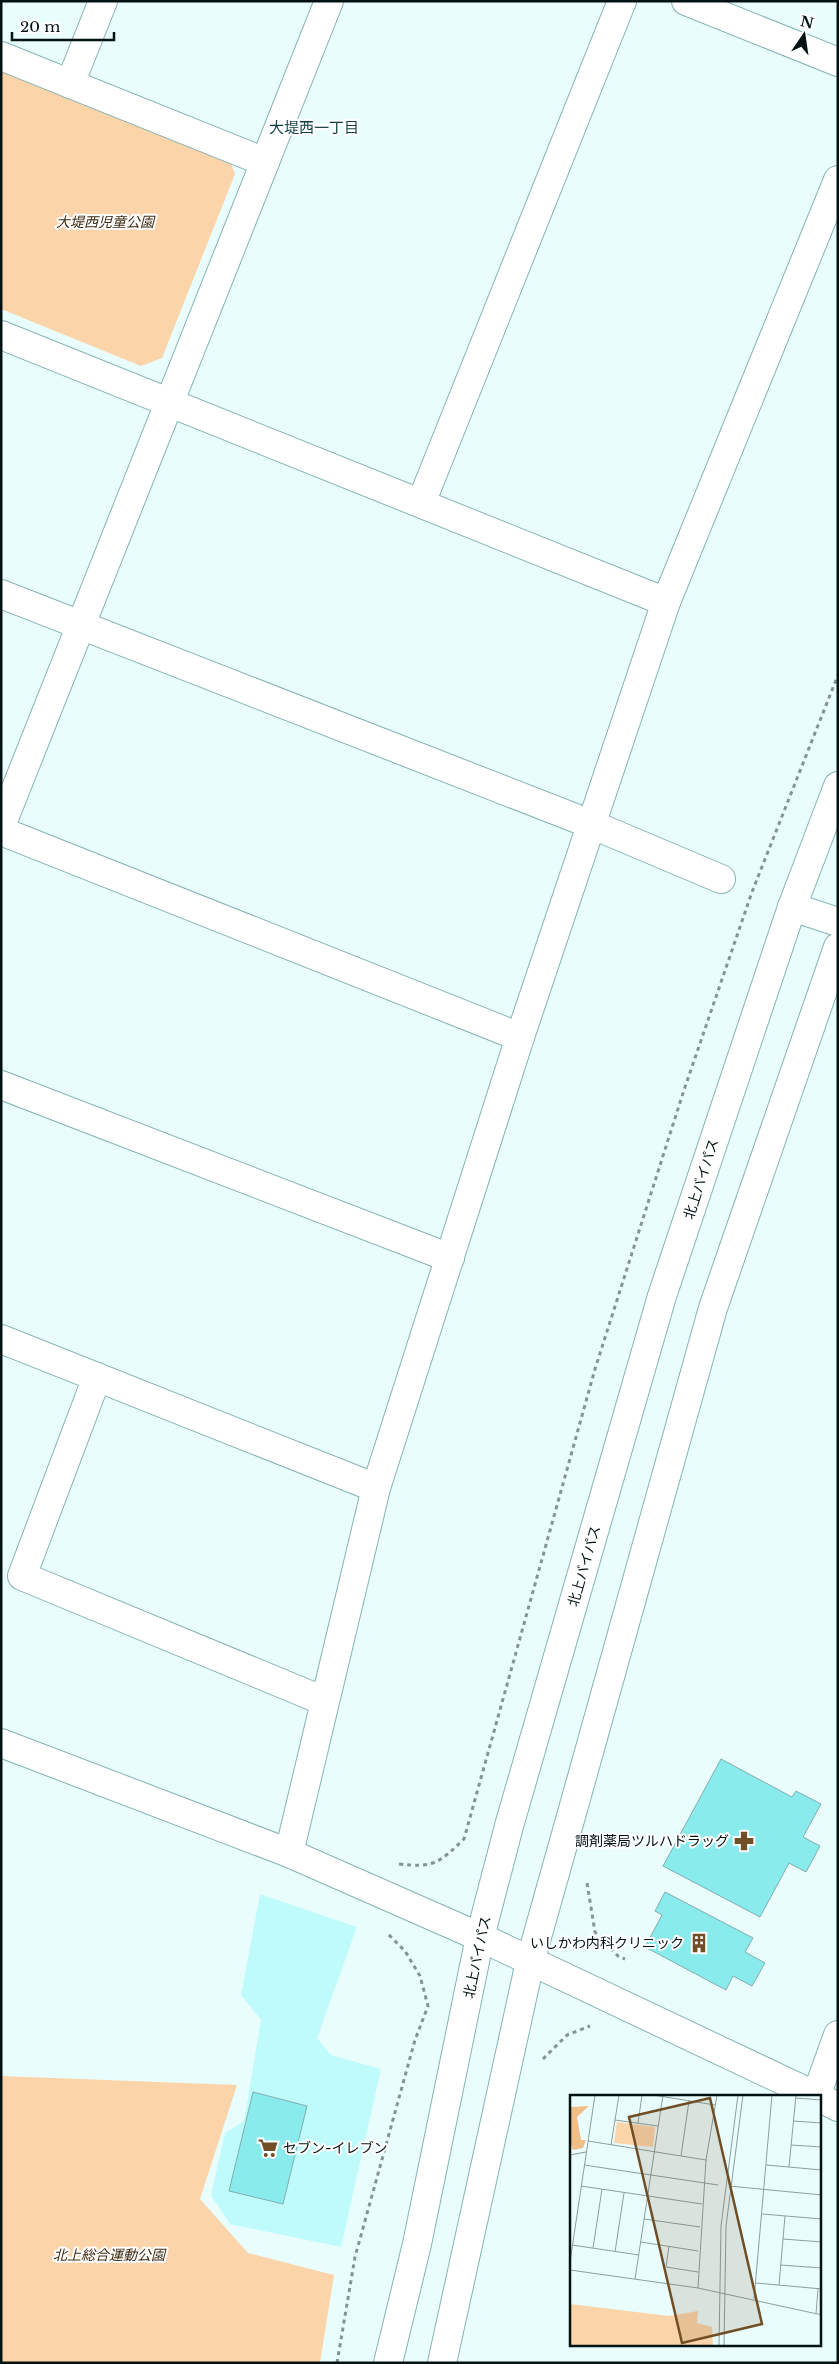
<svg xmlns="http://www.w3.org/2000/svg" width="839" height="2364" font-family="'Libre Baskerville','Noto Sans JP',serif">
	<style>
		.built { fill: #c0fbfc }
		.green { fill: #fcd4a9 }
		.building { fill: #8aebed; stroke: #80aeaf }
		.lines { fill: none; stroke-linecap: round; stroke-linejoin: round }
		.minor-casing { stroke: #85b3b4; stroke-width: 30 }
		.highway-casing { stroke: #85b3b4; stroke-width: 30 }
		.path { stroke: #839495; stroke-width: 3; stroke-dasharray: 4 4; stroke-linecap: butt }
		.minor { stroke: #fff; stroke-width: 28 }
		.highway { stroke: #fff; stroke-width: 28 }
		.labels { text-anchor: middle; stroke-width: 4; stroke-linejoin: round; paint-order: stroke }
		.park-label { font-size: 14px; font-style: italic; fill: #3f2a11; stroke: #fff }
		.street-label { font-size: 14px; fill: #021213; stroke: #fff }
		.poi-label { font-size: 14px; fill: #021213; stroke: #fff; text-anchor: end }
		.neighbourhood-label { font-size: 15px; fill: #0f3e3f; stroke: #fff }
		.inset-road { fill: none; stroke: #8d9f9f; stroke-width: 1 }
		.view { fill: #704e26; fill-opacity: 0.15; stroke: #704e26; stroke-width: 2.5 }
		.inset-edge { fill: none; stroke: #021213; stroke-width: 2.5 }
	</style>
	<rect width="100%" height="100%" fill="#eafdfd"/>
	<polygon class="built" points="260,1894 357,1927 317,2038 331,2055 381,2069 341,2247 230,2224 211,2195 225,2133 244,2121 261,2020 241,1995"/>
	<g class="green">
		<polygon points="1,67 230,160 235,174 162,358 141,366 1,309"/>
		<polygon points="1,2076 237,2085 200,2199 248,2253 334,2275 320,2363 1,2363"/>
	</g>
	<g class="building">
		<polygon points="721,1759 792,1797 796,1791 821,1804 803,1837 820,1846 806,1872 789,1863 760,1917 663,1866"/>
		<polygon points="665,1892 753,1938 745,1952 765,1963 752,1986 733,1976 726,1990 645,1947 662,1915 655,1911"/>
		<polygon points="253,2092 307,2106 283,2204 229,2191"/>
	</g>
	<g class="lines">
		<defs>
			<g id="minor">
				<polyline points="686,1 838,62"/>
				<polyline points="1,56 265,162"/>
				<polyline points="70,84 103,1"/>
				<polyline points="1,335 666,602"/>
				<polyline points="421,503 622,1"/>
				<polyline points="1,594 593,825 721,879"/>
				<polyline points="1,826 329,1"/>
				<polyline points="1,831 520,1037"/>
				<polyline points="792,907 838,922"/>
				<polyline points="1,1085 450,1258"/>
				<polyline points="1,1339 376,1488"/>
				<polyline points="97,1377 22,1576 324,1701"/>
				<polyline points="1,1743 289,1853 480,1937 816,2096"/>
				<polyline points="289,1853 376,1488 520,1037 666,602 838,180"/>
				<polyline points="816,2096 838,2035"/>
				<polyline points="820,2098 838,2107"/>
			</g>
			<g id="highway">
				<polyline points="388,2363 417,2244 480,1937 509,1826 662,1296 792,907 838,786"/>
				<polyline points="442,2363 530,1962 570,1820 713,1308 838,947"/>
			</g>
		</defs>
		<use href="#minor" class="minor-casing"/>
		<use href="#highway" class="highway-casing"/>
		<g class="path">
			<path d="M399,1864C434,1868 439,1863 464,1839L595,1369L684,1090L752,892L838,675"/>
			<polyline points="587,1883 595,1932 618,1956 625,1959"/>
			<polyline points="543,2059 567,2035 590,2026"/>
			<polyline points="337,2363 355,2257 415,2040 428,2006 420,1976 405,1951 387,1933"/>
		</g>
		<use href="#minor" class="minor"/>
		<use href="#highway" class="highway"/>
	</g>
	<defs>
		<symbol id="pharmacy-bare" viewBox="-9 -9 18 18"><path d="M-2-6h4v4h4v4h-4v4h-4v-4h-4v-4h4Z" fill="#704e26" stroke="#fff" stroke-width="2.5" paint-order="stroke"/></symbol>
		<symbol id="building-bare" viewBox="-9 -9 18 18"><path d="M-4-6H4V6H1V3H-1V6H-4ZM-2.5-4.3h1.7v1.8h-1.7ZM.8-4.3h1.7v1.8H.8ZM-2.5-1h1.7V.8h-1.7ZM.8-1h1.7V.8H.8Z" fill="#704e26" stroke="#fff" stroke-width="2.5" paint-order="stroke"/></symbol>
		<symbol id="supermarket-bare" viewBox="-9 -9 18 18"><path d="M-6-5.5h2.5l.6 2H6L4.5 2H-2.5L-4.4-4H-6ZM-1.5 3.2a1.3 1.3 0 1 0 .1 0ZM3 3.2a1.3 1.3 0 1 0 .1 0Z" fill="#704e26" stroke="#fff" stroke-width="2.5" paint-order="stroke"/></symbol>
	</defs>
	<g fill-rule="evenodd">
		<use href="#pharmacy-bare" x="730" y="1827" width="28" height="28"/>
		<use href="#building-bare" x="685" y="1929" width="28" height="28"/>
		<use href="#supermarket-bare" x="254" y="2134" width="28" height="28"/>
	</g>
	<g class="labels">
		<g class="park-label">
			<text x="105" y="227">大堤西児童公園</text>
			<text x="109" y="2260">北上総合運動公園</text>
		</g>
		<g class="street-label">
			<text transform="translate(701 1179) rotate(-72)" y="5">北上バイパス</text>
			<text transform="translate(584 1566) rotate(-74)" y="5">北上バイパス</text>
			<text transform="translate(477 1957) rotate(-78)" y="5">北上バイパス</text>
		</g>
		<g class="poi-label">
			<text x="729" y="1846">調剤薬局ツルハドラッグ</text>
			<text x="684" y="1948">いしかわ内科クリニック</text>
			<text x="283" y="2153" text-anchor="start">セブン-イレブン</text>
		</g>
		<g class="neighbourhood-label">
			<text x="314" y="133">大堤西一丁目</text>
		</g>
	</g>
	<g transform="translate(570 2095)">
		<rect width="251" height="251" fill="#eafdfd"/>
		<path d="M47,27L85,32L83,52L44,48ZM0,209L99,221L128,216L127,228L142,232L143,251H0Z" fill="#fcd4a9"/>
		<path d="M19,11L7,22L11,45H16L13,53L3,55L0,48V12Z" fill="#f1be88"/>
		<path class="inset-road" d="M83,0L145,10M225,3L252,5M45,25L88,31M223,26L252,28M68,28L72,0M18,46L136,65M41,50L49,0M221,50L252,52M0,60L16,57M111,61L119,6M14,70L148,90M196,70L252,75M219,72L226,0M11,91L132,109M159,91L252,100M192,119L252,124M74,124L130,132M213,144L252,147M71,147L128,156M2,150L69,160M99,151L96,172L128,177M23,153L32,94M45,157L54,98M0,167L25,0M210,170L252,173M0,175L128,193L252,220M65,184L93,0M186,188L252,194M209,190L215,121M128,193L136,65L147,0M184,204L202,0M246,219L248,194M149,251L151,131L168,0M154,251L156,131L173,0"/>
		<path class="view" d="M140,3L192,229L112,248L59,22Z"/>
		<rect width="251" height="251" class="inset-edge"/>
	</g>
	<rect width="839" height="2364" fill="none" stroke="#021213" stroke-width="5"/>
	<g transform="translate(804 35) rotate(13)" stroke="#ffffff" stroke-width="4" paint-order="stroke">
	<path d="M0-4L9 19L0 12L-9 19Z" fill="#021213"/>
	<text y="-8" font-size="14" font-weight="bold" text-anchor="middle" fill="#021213">N</text>
	</g>
	<path d="M12 32v8h102v-8" fill="none" stroke="#021213" stroke-width="2.5"/>
	<text x="20" y="32" font-size="15" fill="#021213" stroke="#ffffff" stroke-width="4" paint-order="stroke">20 m</text>
</svg>
